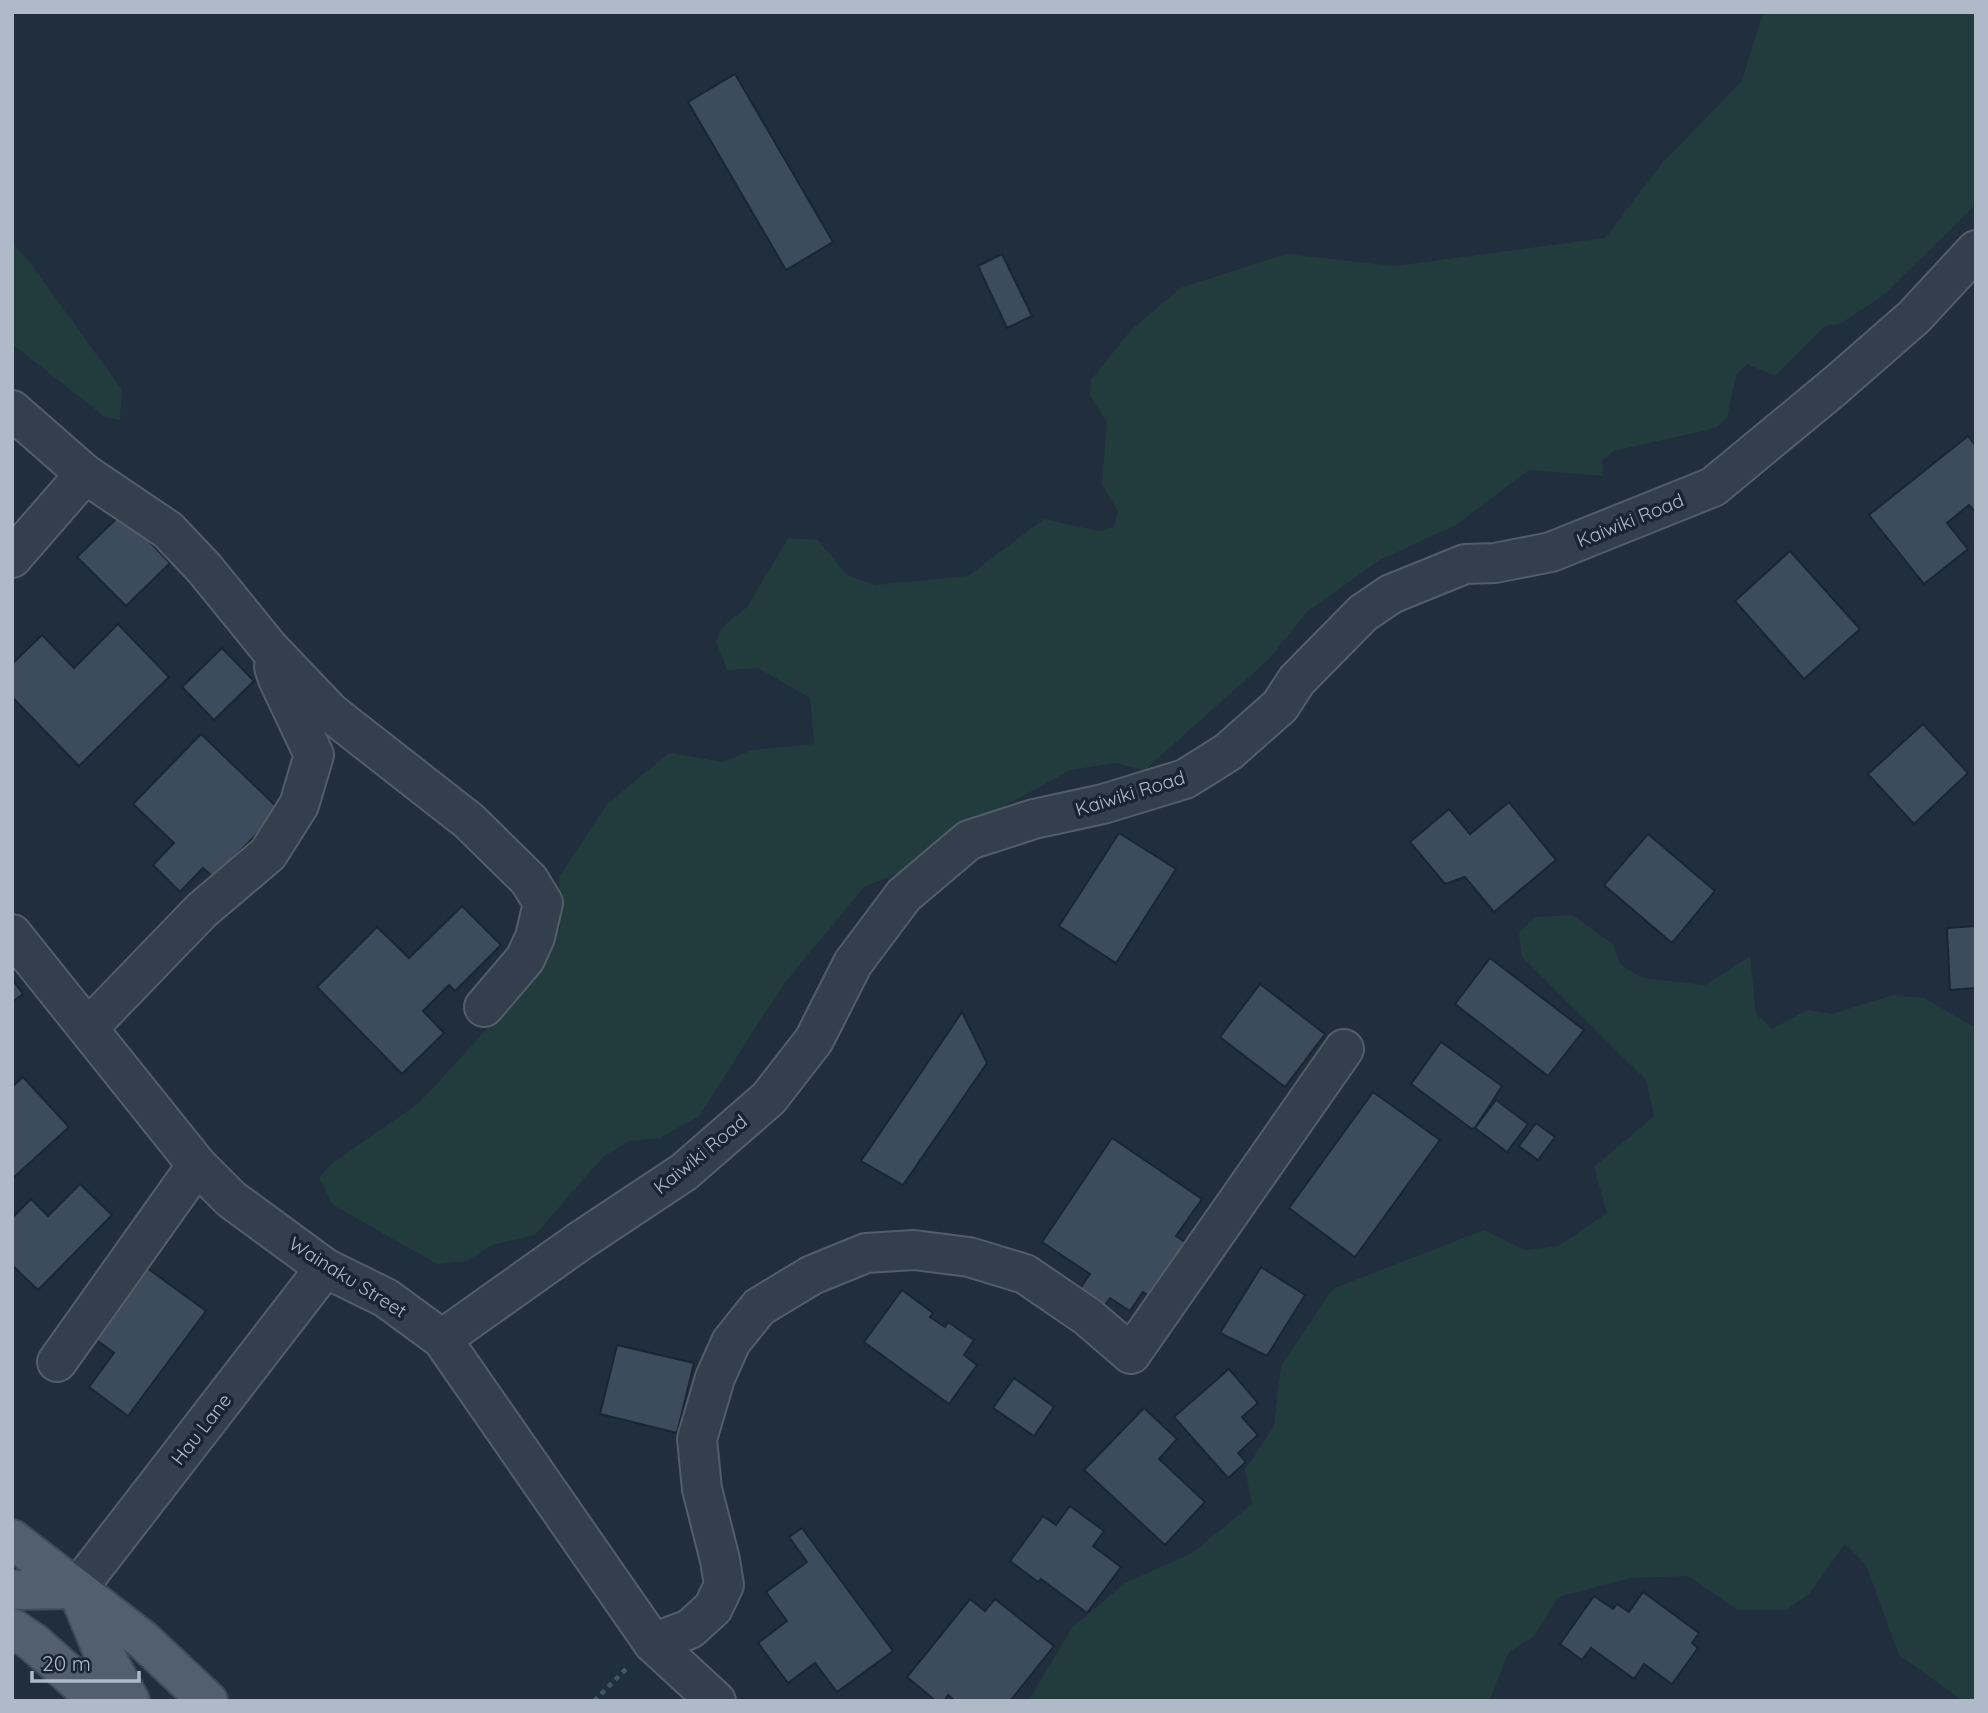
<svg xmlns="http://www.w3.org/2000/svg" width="1988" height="1713" font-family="Quicksand,sans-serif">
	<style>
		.green { fill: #223c3e }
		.building { fill: #3c4c5d; stroke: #1b2634; stroke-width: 2 }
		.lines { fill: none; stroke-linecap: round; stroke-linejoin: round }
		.minor-casing { stroke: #525d6b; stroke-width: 42 }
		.major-casing { stroke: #404b59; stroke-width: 42 }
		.path { stroke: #40595c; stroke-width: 4.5; stroke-dasharray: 5 5; stroke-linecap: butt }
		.minor { stroke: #343f4d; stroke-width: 38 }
		.major { stroke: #525f6e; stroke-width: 38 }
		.labels { text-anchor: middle; stroke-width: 7; stroke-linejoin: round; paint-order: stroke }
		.street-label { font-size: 19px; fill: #afbac9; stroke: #192432 }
	</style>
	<rect width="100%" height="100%" fill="#202e3d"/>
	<g class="green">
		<polygon points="1766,12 1976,12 1976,204 1884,295 1840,324 1825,326 1775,376 1747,364 1736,375 1727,418 1716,428 1613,451 1602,461 1603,476 1529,470 1456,525 1380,560 1307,612 1269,659 1145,770 1115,763 1071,770 1006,805 946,853 864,887 783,985 699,1116 660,1138 630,1141 604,1156 535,1235 492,1245 467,1261 437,1264 333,1205 319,1178 330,1165 420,1102 519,994 560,928 559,877 607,804 669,753 723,762 752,750 814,744 810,698 758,668 727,670 716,641 722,627 747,607 788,538 818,540 847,575 875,585 968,576 1044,519 1099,531 1114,527 1118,511 1102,485 1107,422 1090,396 1091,380 1131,330 1180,288 1286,254 1395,266 1605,238 1662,163 1742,81 1760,22"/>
		<polygon points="12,244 29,261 122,390 120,420 105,417 12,344"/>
		<polygon points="1572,915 1613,944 1621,965 1642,978 1705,985 1750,956 1756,1014 1772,1029 1807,1010 1832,1014 1893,995 1924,998 1976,1028 1976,1701 1963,1701 1899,1655 1866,1565 1845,1544 1810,1593 1786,1610 1737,1610 1688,1576 1630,1578 1558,1597 1534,1636 1509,1652 1489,1701 1028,1701 1072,1628 1125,1583 1192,1553 1252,1504 1245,1470 1274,1426 1281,1366 1332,1289 1484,1230 1525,1250 1558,1246 1607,1213 1594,1167 1654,1116 1646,1080 1522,957 1519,934 1534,917"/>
	</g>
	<g class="building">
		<polygon points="735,74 833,242 786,270 688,102"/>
		<polygon points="1002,254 1032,316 1007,328 978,266"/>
		<polygon points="1968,436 1976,446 1976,513 1969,505 1947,523 1968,549 1924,584 1869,515"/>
		<polygon points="122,513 170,563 126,606 77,557"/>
		<polygon points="1790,551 1860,629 1804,679 1735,601"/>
		<polygon points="118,624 169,677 79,766 12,697 12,664 42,635 74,668"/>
		<polygon points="222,648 254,681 214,720 182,687"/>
		<polygon points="1923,724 1968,773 1914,824 1868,774"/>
		<polygon points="201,734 280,810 214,878 203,868 180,892 153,865 174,843 133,804"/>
		<polygon points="1509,802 1556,860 1494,912 1465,877 1445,884 1410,842 1449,809 1470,834"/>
		<polygon points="1119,833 1176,869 1116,963 1059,926"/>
		<polygon points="1648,834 1715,891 1672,943 1604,885"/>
		<polygon points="462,906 501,945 455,991 449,985 423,1011 444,1033 402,1074 317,987 377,927 409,958"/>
		<polygon points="1976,926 1976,988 1950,990 1947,928"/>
		<polygon points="1490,958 1584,1030 1548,1076 1455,1004"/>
		<polygon points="12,979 23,994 12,1002"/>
		<polygon points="1260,984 1325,1034 1285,1087 1220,1037"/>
		<polygon points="962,1012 987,1063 903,1185 861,1161"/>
		<polygon points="1441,1042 1502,1086 1475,1128 1472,1129 1411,1084"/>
		<polygon points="23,1077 69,1127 12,1179 12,1087"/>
		<polygon points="1373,1092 1440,1140 1355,1257 1289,1208"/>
		<polygon points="1496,1100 1528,1124 1507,1152 1475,1128"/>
		<polygon points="1536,1123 1555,1137 1538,1160 1519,1146"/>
		<polygon points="1112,1138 1202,1199 1176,1236 1186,1243 1150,1297 1143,1292 1130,1311 1110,1298 1097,1317 1072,1300 1090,1274 1042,1242"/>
		<polygon points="80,1184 112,1215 38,1290 12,1265 12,1218 31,1199 48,1216"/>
		<polygon points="1261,1267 1305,1295 1267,1356 1220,1333"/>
		<polygon points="147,1268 206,1311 128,1416 89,1387 114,1353 94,1338"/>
		<polygon points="902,1290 933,1313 930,1317 945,1327 948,1322 974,1340 964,1355 977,1365 949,1404 864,1342"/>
		<polygon points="617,1345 694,1363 677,1433 600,1414"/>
		<polygon points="1229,1369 1258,1403 1242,1417 1258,1435 1238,1453 1246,1462 1228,1478 1174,1417"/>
		<polygon points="1014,1378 1054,1407 1034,1436 993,1408"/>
		<polygon points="1144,1408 1177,1439 1159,1459 1205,1502 1165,1545 1084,1470"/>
		<polygon points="1070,1506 1104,1531 1093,1546 1121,1567 1087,1613 1041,1579 1038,1582 1010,1561 1043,1516 1056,1525"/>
		<polygon points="802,1528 893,1651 837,1692 815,1663 788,1683 758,1643 787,1621 766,1592 807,1562 789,1537"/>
		<polygon points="1643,1592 1699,1633 1692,1643 1698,1648 1672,1684 1644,1664 1634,1679 1591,1648 1582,1660 1560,1644 1594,1596 1613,1609 1617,1604 1629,1612"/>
		<polygon points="970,1599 985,1611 995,1599 1054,1646 1010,1701 955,1701 948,1695 944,1701 936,1701 907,1677"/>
	</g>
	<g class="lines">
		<defs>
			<g id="minor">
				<polyline points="12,410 85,474 168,530 204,568 269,648 331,713 469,821 529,880 543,903 535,937 525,959 484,1007"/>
				<polyline points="12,558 85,474"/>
				<polyline points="12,934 197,1165 231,1199 325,1268 386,1298 442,1339 653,1643 716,1701"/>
				<polyline points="88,1028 202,910 268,854 299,805 314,755 278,679 274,667"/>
				<polyline points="442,1339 580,1241 684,1172 769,1098 814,1040 853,963 904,895 969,840 1034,819 1103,804 1185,779 1228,752 1280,706 1297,680 1363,613 1391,594 1465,564 1495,563 1551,552 1713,487 1835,386 1914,317 1976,250"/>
				<polyline points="57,1362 197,1165"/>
				<polyline points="77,1589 325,1268"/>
				<polyline points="653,1643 690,1629 713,1608 724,1585 720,1560 702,1489 697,1439 715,1378 731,1342 759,1307 812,1275 866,1253 914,1250 969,1257 1025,1274 1088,1317 1131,1354 1344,1049"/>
			</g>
			<g id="major">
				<polyline points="12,1539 143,1640 208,1701"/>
				<polyline points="12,1590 77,1589"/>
				<polyline points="78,1591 103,1652 130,1701"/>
				<polyline points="12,1628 34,1643 99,1701"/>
			</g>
		</defs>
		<use href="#minor" class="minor-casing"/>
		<use href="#major" class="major-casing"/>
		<polyline class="path" points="594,1701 627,1668"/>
		<use href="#minor" class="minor"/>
		<use href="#major" class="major"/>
	</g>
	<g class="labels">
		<g class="street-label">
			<text transform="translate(1630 520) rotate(-22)" y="7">Kaiwiki Road</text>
			<text transform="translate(1130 793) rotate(-17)" y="7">Kaiwiki Road</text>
			<text transform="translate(700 1154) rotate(-39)" y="7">Kaiwiki Road</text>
			<text transform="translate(348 1277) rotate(32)" y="7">Wainaku Street</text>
			<text transform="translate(201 1429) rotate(-52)" y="7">Hau Lane</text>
		</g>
	</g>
	<rect width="1988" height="1713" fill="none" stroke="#afbac9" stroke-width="28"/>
	<path d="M32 1671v10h107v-10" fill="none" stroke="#afbac9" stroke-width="3.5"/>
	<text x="42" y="1671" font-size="21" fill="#afbac9" stroke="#192432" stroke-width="5" paint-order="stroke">20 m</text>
</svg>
